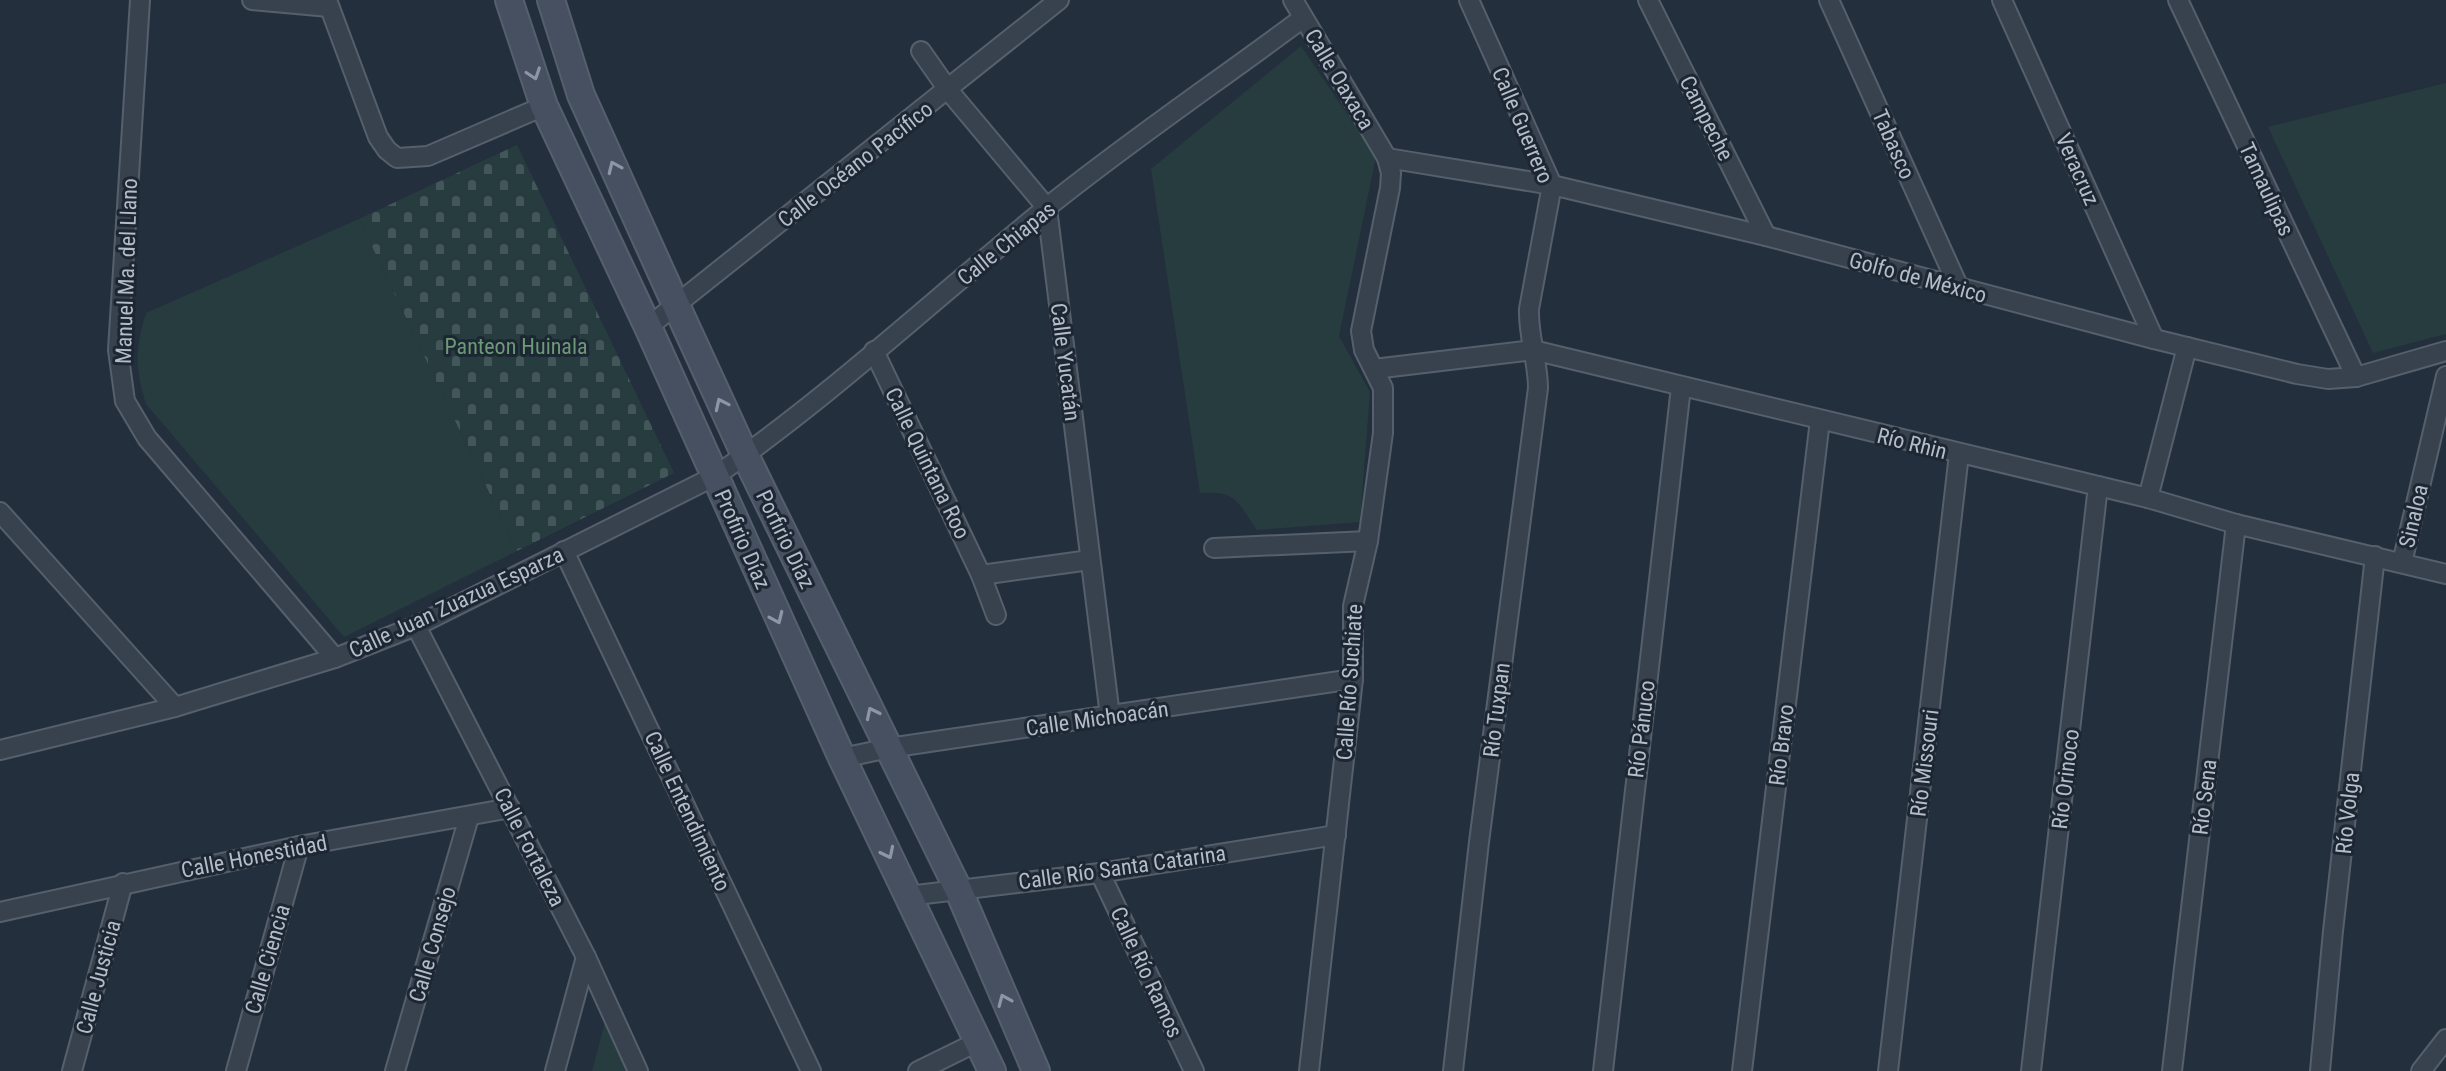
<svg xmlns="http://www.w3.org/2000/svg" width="2446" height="1071" font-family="'Roboto Condensed',sans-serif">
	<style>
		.green { fill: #263c3f }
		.cemetery { fill: url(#cemetery-stones) }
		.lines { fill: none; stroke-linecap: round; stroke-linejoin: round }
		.street-casing { stroke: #565f6c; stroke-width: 22 }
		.secondary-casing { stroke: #565f6c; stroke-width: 30 }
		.street { stroke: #38414e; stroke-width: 18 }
		.secondary { stroke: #465061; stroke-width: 26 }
		.oneway { stroke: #8e96a5 }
		.labels { text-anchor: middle; stroke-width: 6; stroke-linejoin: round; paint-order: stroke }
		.street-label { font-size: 22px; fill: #b4bcc9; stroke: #1d2633 }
		.park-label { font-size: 22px; fill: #6b9a76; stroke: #1d2633 }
	</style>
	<defs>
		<pattern id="cemetery-stones" width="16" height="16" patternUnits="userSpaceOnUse" patternTransform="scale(2)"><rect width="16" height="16" fill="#263c3f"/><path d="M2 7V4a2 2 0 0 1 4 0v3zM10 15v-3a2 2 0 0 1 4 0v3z" fill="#435659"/></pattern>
	</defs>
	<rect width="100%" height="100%" fill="#242f3e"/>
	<g class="green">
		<path d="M1301,46L1376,157L1339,336L1370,392L1360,522L1257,530C1237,502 1238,491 1200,493L1151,169Z"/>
		<polygon points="2446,83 2446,334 2373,353 2268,127"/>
		<path d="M359,219L517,551L344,637L146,404C135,370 135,348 146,313Z"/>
		<polygon points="605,1022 628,1071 592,1071"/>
	</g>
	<polygon class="cemetery" points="517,145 674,473 517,551 359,219"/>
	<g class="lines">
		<defs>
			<g id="street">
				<polyline points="140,0 118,350 125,401 147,438 335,658"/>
				<polyline points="252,0 329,7"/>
				<polyline points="327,0 378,137 387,150 397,158 428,156 544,106"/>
				<polyline points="1293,0 1387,158 1391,173 1390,188 1361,331 1364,350 1383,388 1383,433 1368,541 1353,606 1353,679 1309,1071"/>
				<polyline points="1648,0 1766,236"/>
				<polyline points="1829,0 1959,288"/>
				<polyline points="2002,0 2154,339"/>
				<polyline points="2178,0 2356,377"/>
				<polyline points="921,51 949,91 1047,208 1110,716"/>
				<polyline points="1387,158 1552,185 1766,236 2154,339 2297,374 2328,379 2356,377 2446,351"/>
				<polyline points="648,327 1059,0"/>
				<polyline points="874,351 981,575 996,615"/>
				<polyline points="1374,369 1533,350 2148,498 2236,524 2446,574"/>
				<polyline points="2148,498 2187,347"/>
				<polyline points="0,512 175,707"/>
				<polyline points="1214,548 1368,541"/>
				<polyline points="564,551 811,1071"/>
				<polyline points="2402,563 2446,376"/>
				<polyline points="981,575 1090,560"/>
				<polyline points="416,626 586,957 638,1071"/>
				<path d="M0,750L175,707L335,658L416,626L715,476C831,396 935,298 1045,209C1128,142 1217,82 1303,18"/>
				<polyline points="842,758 889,748 1353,679"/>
				<polyline points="1100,873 1194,1071"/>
				<polyline points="908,896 1100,873 1336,835"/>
				<polyline points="0,912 299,846 510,808"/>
				<polyline points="72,1071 123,883"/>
				<polyline points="236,1071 299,846"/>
				<polyline points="395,1071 469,817"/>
				<polyline points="555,1071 586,957"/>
				<polyline points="918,1071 979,1041"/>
				<path d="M1453,1071L1479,842L1538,388C1538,361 1528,336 1529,309L1552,185L1469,0"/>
				<polyline points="1603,1071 1681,387"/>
				<polyline points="1742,1071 1820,420"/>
				<polyline points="1888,1071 1959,454"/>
				<polyline points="2031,1071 2098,486"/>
				<polyline points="2172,1071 2236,524"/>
				<polyline points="2320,1071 2333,931 2375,556"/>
				<polyline points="2421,1071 2446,1039"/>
			</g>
			<g id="secondary">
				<polyline points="509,0 544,106 648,327 842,758 992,1071"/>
				<polyline points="551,0 581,95 676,305 745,455 958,889 1036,1071"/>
			</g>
		</defs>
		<use href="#street" class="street-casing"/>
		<use href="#secondary" class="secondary-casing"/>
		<use href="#street" class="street"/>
		<use href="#secondary" class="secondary"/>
	</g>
	<defs><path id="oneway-chevron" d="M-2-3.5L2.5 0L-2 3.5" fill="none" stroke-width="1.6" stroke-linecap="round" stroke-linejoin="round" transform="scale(2)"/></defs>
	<g class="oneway">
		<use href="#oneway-chevron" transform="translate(534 74) rotate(71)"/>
		<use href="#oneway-chevron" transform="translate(614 167) rotate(-114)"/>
		<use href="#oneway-chevron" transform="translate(721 404) rotate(-115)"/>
		<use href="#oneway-chevron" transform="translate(777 618) rotate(66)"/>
		<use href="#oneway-chevron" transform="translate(872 713) rotate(-116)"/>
		<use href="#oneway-chevron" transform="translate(888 853) rotate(64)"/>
		<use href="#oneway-chevron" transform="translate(1004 1000) rotate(-113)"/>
	</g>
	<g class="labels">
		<g class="street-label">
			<text transform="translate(1340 79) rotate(59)" y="8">Calle Oaxaca</text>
			<text transform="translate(1707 118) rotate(63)" y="8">Campeche</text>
			<text transform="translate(1523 125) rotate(67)" y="8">Calle Guerrero</text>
			<text transform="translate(1894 144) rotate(66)" y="8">Tabasco</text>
			<text transform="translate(855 164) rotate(-38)" y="8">Calle Océano Pacífico</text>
			<text transform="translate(2078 169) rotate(66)" y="8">Veracruz</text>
			<text transform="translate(2267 189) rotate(65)" y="8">Tamaulipas</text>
			<text transform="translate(1006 243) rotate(-39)" y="8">Calle Chiapas</text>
			<text transform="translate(126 271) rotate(-88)" y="8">Manuel Ma. del Llano</text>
			<text transform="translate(1918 277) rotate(15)" y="8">Golfo de México</text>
			<text transform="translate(1066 362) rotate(83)" y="8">Calle Yucatán</text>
			<text transform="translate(1912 443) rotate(14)" y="8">Río Rhin</text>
			<text transform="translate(928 463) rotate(64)" y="8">Calle Quintana Roo</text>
			<text transform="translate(2413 516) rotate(-77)" y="8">Sinaloa</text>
			<text transform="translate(743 539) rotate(66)" y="8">Profirio Díaz</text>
			<text transform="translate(786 539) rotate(64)" y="8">Porfirio Díaz</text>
			<text transform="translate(456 602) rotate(-25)" y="8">Calle Juan Zuazua Esparza</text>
			<text transform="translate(1349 682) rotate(-86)" y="8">Calle Río Suchiate</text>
			<text transform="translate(1496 710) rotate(-83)" y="8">Río Tuxpan</text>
			<text transform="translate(1097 718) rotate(-8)" y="8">Calle Michoacán</text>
			<text transform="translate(1641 729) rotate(-83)" y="8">Río Pánuco</text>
			<text transform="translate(1781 745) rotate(-83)" y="8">Río Bravo</text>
			<text transform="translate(1924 763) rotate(-83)" y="8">Río Missouri</text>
			<text transform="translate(2065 779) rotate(-83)" y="8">Río Orinoco</text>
			<text transform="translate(2204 797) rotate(-83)" y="8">Río Sena</text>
			<text transform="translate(688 811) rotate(65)" y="8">Calle Entendimiento</text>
			<text transform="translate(2347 813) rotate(-84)" y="8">Río Volga</text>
			<text transform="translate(530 847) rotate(63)" y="8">Calle Fortaleza</text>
			<text transform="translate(254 856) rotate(-11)" y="8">Calle Honestidad</text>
			<text transform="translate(1122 867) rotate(-8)" y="8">Calle Río Santa Catarina</text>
			<text transform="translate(432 944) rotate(-74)" y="8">Calle Consejo</text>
			<text transform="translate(267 959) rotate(-74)" y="8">Calle Ciencia</text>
			<text transform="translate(1147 972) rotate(65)" y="8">Calle Río Ramos</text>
			<text transform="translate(98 977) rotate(-75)" y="8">Calle Justicia</text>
		</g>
		<g class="park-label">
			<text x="516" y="354">Panteon Huinala</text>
		</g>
	</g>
</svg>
